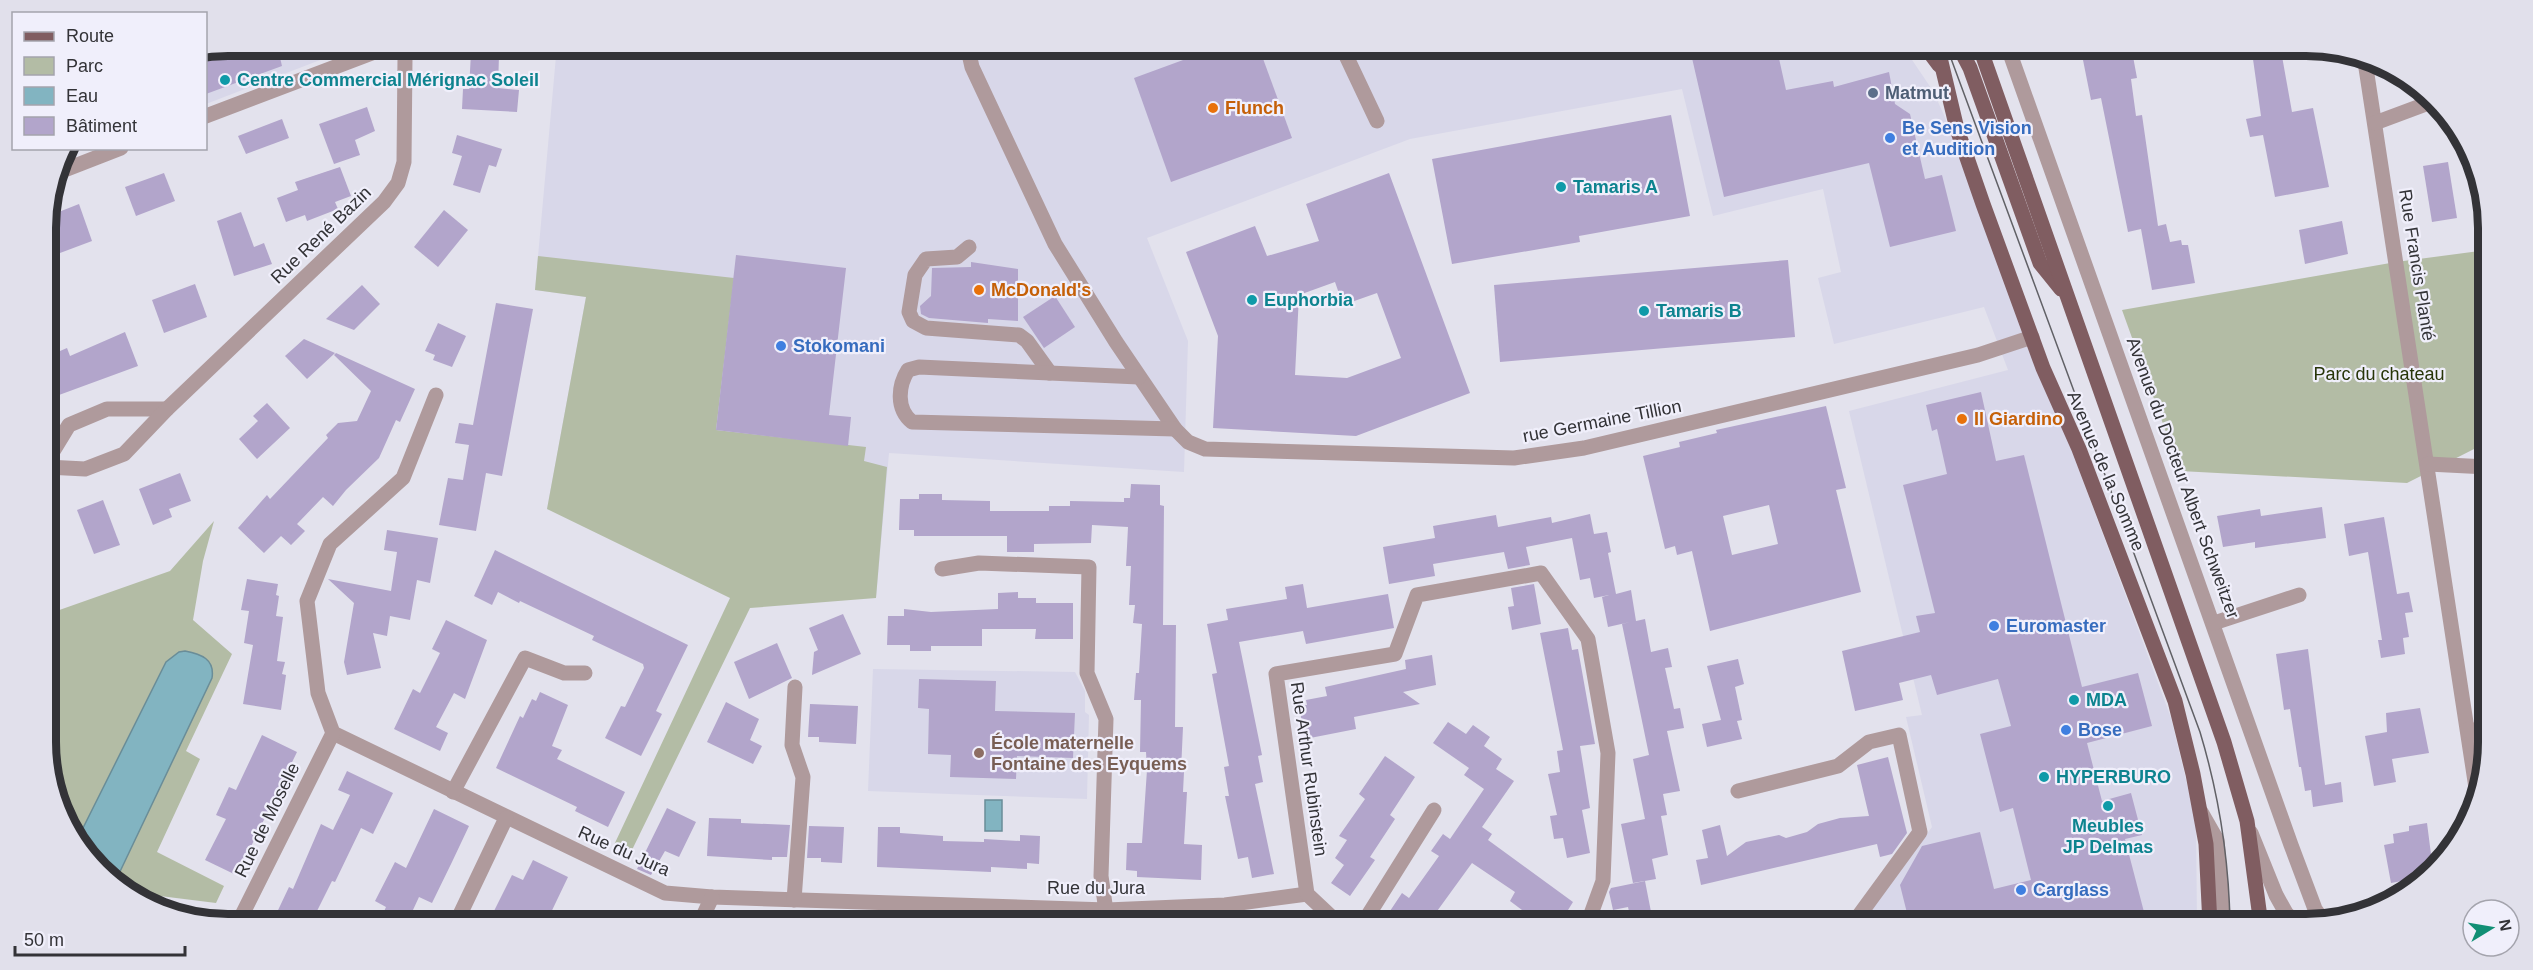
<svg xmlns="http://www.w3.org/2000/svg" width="2533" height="970" font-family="Helvetica,sans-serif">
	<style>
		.built { fill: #d8d7e9 }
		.green { fill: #b3bca5 }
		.water { fill: #82b4c1; stroke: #6a8d98; stroke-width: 1.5 }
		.building { fill: #b2a5cb; fill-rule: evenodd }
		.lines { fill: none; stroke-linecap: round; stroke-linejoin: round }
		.minor { stroke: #af9a9c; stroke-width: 15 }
		.major { stroke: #805d61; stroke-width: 15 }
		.tram { stroke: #616166; stroke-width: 1.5 }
		.culture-dot { fill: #0f9aa8; stroke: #f0effb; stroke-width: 2 }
		.service-dot { fill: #5c6f8a; stroke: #f0effb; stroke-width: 2 }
		.food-dot { fill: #e8710a; stroke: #f0effb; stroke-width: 2 }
		.shop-dot { fill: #3f7fe0; stroke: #f0effb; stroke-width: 2 }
		.education-dot { fill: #8d6e63; stroke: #f0effb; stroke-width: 2 }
		.labels { text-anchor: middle; stroke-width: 4.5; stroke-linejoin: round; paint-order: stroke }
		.culture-label { font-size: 18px; font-weight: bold; fill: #0d838f; stroke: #f0effb; text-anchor: start }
		.service-label { font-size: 18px; font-weight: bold; fill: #4e5e75; stroke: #f0effb; text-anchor: start }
		.food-label { font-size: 18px; font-weight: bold; fill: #c56008; stroke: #f0effb; text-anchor: start }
		.shop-label { font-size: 18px; font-weight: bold; fill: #366cbe; stroke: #f0effb; text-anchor: start }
		.street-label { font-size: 18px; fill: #333337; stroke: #f0effb }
		.park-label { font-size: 18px; fill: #273508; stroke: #f0effb }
		.education-label { font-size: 18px; font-weight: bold; fill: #785e54; stroke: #f0effb; text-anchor: start }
		.rim { fill: none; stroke: #333337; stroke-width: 8 }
	</style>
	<rect width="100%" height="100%" fill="#e3e2ed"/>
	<g class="built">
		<polygon points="227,45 359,45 206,104 206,49"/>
		<polygon points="557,45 1902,45 1933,91 1944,115 1992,235 2171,718 2196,821 2197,925 1859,925 1932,827 1906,717 1922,715 1849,411 2008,370 1984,307 1834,344 1818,278 1841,272 1823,189 1713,216 1682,89 1410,139 1147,238 1188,341 1184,472 889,453 876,598 547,509 586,297 535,290"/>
		<polygon points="873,669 1075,672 1085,691 1085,712 1089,715 1087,799 868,791"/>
	</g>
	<g class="green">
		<polygon points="2487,250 2487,447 2478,447 2407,483 2180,471 2122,310 2396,262"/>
		<polygon points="538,256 734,278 716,430 866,447 864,461 887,467 876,598 750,608 631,852 614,845 730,598 547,509 586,297 535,290"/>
		<polygon points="214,521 203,561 193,620 232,654 186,751 200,759 157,852 224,886 216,903 136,893 90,863 48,778 48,614 170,571"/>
	</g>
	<g class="water">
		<path d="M185,651C201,654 215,659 212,678L116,880L90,863L78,838L166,662L179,652Z"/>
		<rect x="985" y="800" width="17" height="31"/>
	</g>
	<g class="building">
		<polygon points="227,45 277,45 282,66 206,94 206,49"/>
		<polygon points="1224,45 1258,45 1292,138 1171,182 1134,78"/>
		<polygon points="1689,45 1776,45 1786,90 1833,81 1834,87 1889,72 1895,104 1910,114 1925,179 1942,175 1956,231 1890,247 1869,163 1724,197"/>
		<polygon points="2251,45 2280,45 2292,112 2313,108 2329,187 2275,197 2263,135 2250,137 2246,119 2261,116"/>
		<polygon points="2132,51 2137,78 2131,79 2136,116 2142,115 2158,226 2166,224 2170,242 2181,240 2182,245 2188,245 2195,283 2152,290 2141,229 2128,232 2101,98 2091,100 2083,60"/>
		<polygon points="471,53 499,55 498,88 519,90 517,112 462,109 463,89 469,89"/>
		<polygon points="367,107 375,131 355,140 360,155 334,164 319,124"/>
		<polygon points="1671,115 1690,216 1579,236 1580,242 1452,264 1432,159"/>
		<polygon points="282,119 289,138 246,154 238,136"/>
		<polygon points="457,135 502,149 496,167 489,165 480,193 453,185 462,156 452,153"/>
		<polygon points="2448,162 2457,218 2432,222 2423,166"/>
		<polygon points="340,167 351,196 335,202 338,209 307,221 305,215 286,222 277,198 298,190 295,182"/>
		<polygon points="164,173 175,201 136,216 125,187"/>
		<path d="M1389,173L1470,393L1356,436L1213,428L1218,336L1186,252L1255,226L1267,256L1319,241L1306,204ZM1335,282L1343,305L1377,293L1401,358L1347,378L1295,375L1299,295Z"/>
		<polygon points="79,204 92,241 60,253 46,217"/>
		<polygon points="444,210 468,230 438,267 414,247"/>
		<polygon points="241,212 254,247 264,243 272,264 234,276 217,221"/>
		<polygon points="2342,221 2348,254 2305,264 2299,230"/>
		<polygon points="736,255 846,268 829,415 851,417 848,446 716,430"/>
		<polygon points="1788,260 1795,337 1500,362 1494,285"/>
		<polygon points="971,262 1018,269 1018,321 988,319 988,323 929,318 921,314 920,306 931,296 932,268 971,267"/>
		<polygon points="195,284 207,317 164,333 152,300"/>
		<polygon points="362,285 380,304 354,330 326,319"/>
		<polygon points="1055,296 1075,327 1044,348 1023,317"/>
		<polygon points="496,303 533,309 502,476 486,473 476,531 439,525 448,478 463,480 469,445 455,443 459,423 473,425"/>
		<polygon points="438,323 466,336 452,367 433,360 435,355 425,351"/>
		<polygon points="125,332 138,366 59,395 46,357 67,348 70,356"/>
		<polygon points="304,339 335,353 307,379 285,356"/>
		<polygon points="336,353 415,389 400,422 396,420 379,458 346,490 333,506 323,497 297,524 305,531 291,545 281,536 264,553 238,528 267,495 270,499 328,438 326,435 338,423 357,421 371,391 334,355"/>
		<polygon points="1981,392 1996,461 2024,455 2082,687 2138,673 2152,726 2087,743 2102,801 2131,793 2142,835 2125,839 2144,912 2093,925 1910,925 1900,885 1922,846 1980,832 1994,889 2031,880 2013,808 2000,812 1980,734 2011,726 1998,679 1937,695 1931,675 1899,683 1903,700 1855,711 1842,651 1920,632 1916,616 1935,613 1903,485 1947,474 1937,429 1932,431 1926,405"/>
		<polygon points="267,403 290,428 257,459 239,439 258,421 253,416"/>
		<path d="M1826,406L1846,488L1836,490L1861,592L1710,631L1692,551L1677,555L1675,546L1665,549L1643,456L1680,447L1679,442L1717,433L1716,430ZM1769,505L1778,544L1732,555L1723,516Z"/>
		<polygon points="180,473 191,501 169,509 172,517 153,525 139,489"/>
		<polygon points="1131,484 1160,485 1160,505 1164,506 1163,625 1176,625 1175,727 1183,727 1181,771 1184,772 1183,792 1187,792 1184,844 1202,845 1201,880 1137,877 1137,871 1126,870 1127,843 1142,843 1147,770 1146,752 1140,752 1141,700 1134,700 1136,673 1139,673 1142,624 1133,623 1135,605 1129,605 1131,566 1126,566 1128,527 1092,525 1091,543 1034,544 1034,552 1007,552 1007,536 914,536 914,530 899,530 900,499 919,499 919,494 942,494 942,500 990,501 990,511 1049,511 1049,506 1070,506 1070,501 1124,502 1124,498 1130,498"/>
		<polygon points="103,500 120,545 94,554 77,510"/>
		<polygon points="2322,507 2326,538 2255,548 2255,542 2223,547 2217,516 2260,509 2261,516"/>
		<polygon points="1590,514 1594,534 1607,532 1611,552 1608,553 1616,594 1631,590 1636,621 1645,619 1651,652 1668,648 1672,667 1665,668 1674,709 1680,708 1684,728 1667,731 1680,791 1663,794 1667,815 1661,816 1668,855 1652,859 1656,879 1633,883 1621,824 1645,819 1633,759 1649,755 1622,624 1630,622 1608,627 1602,597 1609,595 1594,598 1590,578 1580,580 1572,538 1526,547 1530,565 1508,569 1504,552 1433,564 1435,576 1389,584 1383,547 1435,538 1433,526 1496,515 1498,527 1551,517 1552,523"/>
		<polygon points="2384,517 2397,594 2409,592 2413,612 2405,613 2409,637 2403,638 2405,654 2381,658 2378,640 2382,640 2368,552 2349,556 2344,524"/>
		<polygon points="387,530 438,538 430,583 417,580 410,620 390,616 387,636 373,633 381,668 347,675 344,662 354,603 328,579 391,591 397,552 384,550"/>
		<polygon points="495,550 688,645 656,711 662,714 641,756 605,738 621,706 625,707 644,668 643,664 592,640 594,636 520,601 519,603 498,592 492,605 474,596"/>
		<polygon points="247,579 278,584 276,595 279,596 276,616 283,617 277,661 285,662 282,674 286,675 281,710 243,704 253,645 244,643 249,611 241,610"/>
		<polygon points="1303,584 1307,608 1388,594 1394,628 1306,644 1303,631 1239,642 1262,755 1258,756 1263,782 1255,784 1274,874 1252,878 1248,857 1238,859 1225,796 1229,796 1224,767 1229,766 1212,674 1217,673 1207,624 1228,620 1226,609 1287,599 1285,587"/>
		<polygon points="1534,584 1541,624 1512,630 1508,607 1514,606 1511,588"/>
		<polygon points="1018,592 1018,598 1036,598 1036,603 1073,603 1073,639 1035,639 1036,629 982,629 982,646 931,646 931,651 910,651 910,645 887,645 888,616 904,616 904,609 931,612 998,609 998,593"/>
		<polygon points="843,614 861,654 812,675 814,652 818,650 809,628"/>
		<polygon points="446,620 487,640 465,699 454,693 436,727 448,733 440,751 394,729 413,689 420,693 440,653 432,649"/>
		<polygon points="1568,628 1572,650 1578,649 1595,744 1580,746 1590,808 1582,810 1590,853 1567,858 1563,838 1554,839 1550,816 1557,815 1548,774 1560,772 1557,751 1563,750 1540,633"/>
		<polygon points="777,643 792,678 749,699 734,662"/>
		<polygon points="2308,649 2325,785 2341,782 2343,802 2313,807 2311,790 2305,791 2301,767 2299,767 2290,709 2284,710 2276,654"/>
		<polygon points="1432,655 1436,685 1403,692 1420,704 1354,717 1356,729 1305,739 1299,706 1307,705 1306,700 1327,696 1325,687 1406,669 1405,660"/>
		<polygon points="1738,659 1744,684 1735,687 1742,720 1737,721 1742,739 1707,747 1702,724 1721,720 1707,666"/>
		<polygon points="919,679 996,681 995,711 1075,713 1073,758 1017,756 1016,779 950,777 951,755 928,754 929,709 918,708"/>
		<polygon points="540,692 568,705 552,746 562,750 557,759 625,792 608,827 575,811 577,807 496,768 520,716 523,718 532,699 536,701"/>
		<polygon points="726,702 759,719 750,740 762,746 753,764 707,742"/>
		<polygon points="810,704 858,706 856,744 819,742 819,737 808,737"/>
		<polygon points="2420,708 2429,753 2392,759 2396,782 2374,786 2365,736 2387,732 2386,713"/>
		<polygon points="1448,722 1466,734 1473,725 1490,737 1484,746 1502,759 1496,769 1514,781 1482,827 1492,834 1488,840 1573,902 1568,910 1579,917 1577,925 1542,925 1510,901 1515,892 1472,863 1427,925 1390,925 1396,916 1390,911 1402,893 1409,898 1439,856 1431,851 1438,841 1443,834 1450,839 1484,789 1464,775 1469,768 1433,743"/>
		<polygon points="262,735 297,752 242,865 238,864 234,874 205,860 226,819 216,815 229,787 236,790"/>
		<polygon points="1385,756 1415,777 1390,815 1395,819 1370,857 1375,860 1350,896 1331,883 1344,865 1335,858 1347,840 1339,836 1365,799 1359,794"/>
		<polygon points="1888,757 1907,833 1892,854 1880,857 1877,844 1701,885 1696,860 1708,858 1702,830 1720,825 1727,856 1746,842 1779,835 1786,838 1807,832 1818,824 1840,818 1869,816 1857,765"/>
		<polygon points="347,771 393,793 373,834 361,828 335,882 332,881 310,925 271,925 289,887 293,889 321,824 333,830 350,795 338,790"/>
		<polygon points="667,808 696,822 679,857 665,851 651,875 637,869"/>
		<polygon points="434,809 469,826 452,862 432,903 419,897 406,925 378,925 386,907 375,901 395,862 406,868"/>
		<polygon points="709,818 741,819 741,823 790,825 787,857 772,857 772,860 707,856"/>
		<polygon points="2427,823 2433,870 2414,889 2412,879 2391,883 2384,845 2394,843 2393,834 2409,831 2409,826"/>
		<polygon points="809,826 844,827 842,863 821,862 821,858 807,858"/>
		<polygon points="878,827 900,827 900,833 943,836 943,841 984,842 984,839 1020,841 1020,835 1040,836 1039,864 1027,863 1027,869 991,867 991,872 877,867"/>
		<polygon points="533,860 568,877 545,925 487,925 512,875 523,880"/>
		<polygon points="1645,881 1653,922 1632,925 1628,907 1613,910 1609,892 1611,888"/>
	</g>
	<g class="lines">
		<g class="minor">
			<polyline points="967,45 972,67 1055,244 1116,342 1175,429 1188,442 1205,449 1514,458 1584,448 1978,355 2032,337"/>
			<polyline points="1341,45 1377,121"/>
			<polyline points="2007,45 2291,845 2315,909 2325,923"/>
			<polyline points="2364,55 2478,801"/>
			<polyline points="206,116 393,45"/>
			<polyline points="2375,123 2434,101"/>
			<polyline points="57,170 67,169 121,148"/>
			<polyline points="969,247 957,257 926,259 915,275 909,312 913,321 926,328 1019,335 1027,341 1050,373"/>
			<path d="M1139,377L919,367L908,370C898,386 896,409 912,422L1175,429"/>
			<polyline points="436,395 403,478 330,544 307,601 318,693 333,733 665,893 712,897 1107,910 1225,905 1307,894"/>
			<polyline points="47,461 69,425 107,409 167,409"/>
			<polyline points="2428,464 2487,467"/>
			<polyline points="47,467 85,469 124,454 167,409 384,202 398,183 404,162 405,58 400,45"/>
			<polyline points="942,569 979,563 1089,567 1087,673 1106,719 1101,876 1108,925"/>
			<polyline points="2214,623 2299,595"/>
			<polyline points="2468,730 2488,730"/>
			<polyline points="1738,791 1838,766 1869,742 1899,735 1920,832 1852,925"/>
			<polyline points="453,792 525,658 564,673 585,673"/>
			<polyline points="2201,812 2217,840 2224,925"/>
			<polyline points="2251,833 2276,895 2286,913 2298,925"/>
			<polyline points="794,900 803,777 792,745 795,687"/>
			<polyline points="237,925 333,733"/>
			<polyline points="455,925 506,818"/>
			<polyline points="699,925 712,897"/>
			<polyline points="1340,925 1307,894 1276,674 1395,654 1417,595 1541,573 1588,639 1608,753 1603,881 1587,925"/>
			<polyline points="1362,925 1434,810"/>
		</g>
		<g class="major">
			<polyline points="1924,45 1939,65"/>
			<polyline points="1937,45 1957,129 1983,204 2043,368 2079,449 2175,701 2193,774 2206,844 2210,925"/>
			<polyline points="1958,45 1970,68 2040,263 2061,289"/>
			<polyline points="1979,45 2224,742 2247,821 2261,925"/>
		</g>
		<path class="tram" d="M1946,45L2200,732C2219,795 2229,858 2230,925"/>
	</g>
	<g class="culture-dot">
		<circle cx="225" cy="80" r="6"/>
		<circle cx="1561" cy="187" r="6"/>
		<circle cx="1252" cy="300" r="6"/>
		<circle cx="1644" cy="311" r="6"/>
		<circle cx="2074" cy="700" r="6"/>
		<circle cx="2044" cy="777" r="6"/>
		<circle cx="2108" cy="806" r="6"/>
	</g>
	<circle class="service-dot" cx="1873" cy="93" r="6"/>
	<g class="food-dot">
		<circle cx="1213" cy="108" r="6"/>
		<circle cx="979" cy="290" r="6"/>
		<circle cx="1962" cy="419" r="6"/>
	</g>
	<g class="shop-dot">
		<circle cx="1890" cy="138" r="6"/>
		<circle cx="781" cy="346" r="6"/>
		<circle cx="1994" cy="626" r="6"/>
		<circle cx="2066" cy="730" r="6"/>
		<circle cx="2021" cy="890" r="6"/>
	</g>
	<circle class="education-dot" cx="979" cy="753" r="6"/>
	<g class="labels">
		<g class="culture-label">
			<text x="237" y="86">Centre Commercial Mérignac Soleil</text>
			<text x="1573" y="193">Tamaris A</text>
			<text x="1264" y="306">Euphorbia</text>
			<text x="1656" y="317">Tamaris B</text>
			<text x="2086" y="706">MDA</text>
			<text x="2056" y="783">HYPERBURO</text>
			<text x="2108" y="832" text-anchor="middle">Meubles<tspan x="2108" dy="21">JP Delmas</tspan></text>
		</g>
		<g class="service-label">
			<text x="1885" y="99">Matmut</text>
		</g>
		<g class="food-label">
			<text x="1225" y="114">Flunch</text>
			<text x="991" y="296">McDonald's</text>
			<text x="1974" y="425">Il Giardino</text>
		</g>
		<g class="shop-label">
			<text x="1902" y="134">Be Sens Vision<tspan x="1902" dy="21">et Audition</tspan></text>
			<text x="793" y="352">Stokomani</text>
			<text x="2006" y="632">Euromaster</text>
			<text x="2078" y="736">Bose</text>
			<text x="2033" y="896">Carglass</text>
		</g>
		<g class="street-label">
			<text transform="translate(321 235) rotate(-44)" y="6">Rue René Bazin</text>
			<text transform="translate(2417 265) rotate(81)" y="6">Rue Francis Planté</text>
			<text transform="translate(1602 421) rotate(-11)" y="6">rue Germaine Tillion</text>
			<text transform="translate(2106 471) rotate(67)" y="6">Avenue de la Somme</text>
			<text transform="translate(2183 478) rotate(70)" y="6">Avenue du Docteur Albert Schweitzer</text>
			<text transform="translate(1309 769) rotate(82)" y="6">Rue Arthur Rubinstein</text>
			<text transform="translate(267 820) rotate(-64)" y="6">Rue de Moselle</text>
			<text transform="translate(624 851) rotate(24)" y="6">Rue du Jura</text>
			<text x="1096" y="894">Rue du Jura</text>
		</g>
		<g class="park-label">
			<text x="2379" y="380">Parc du chateau</text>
		</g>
		<g class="education-label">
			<text x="991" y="749">École maternelle<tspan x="991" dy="21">Fontaine des Eyquems</tspan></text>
		</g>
	</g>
	<path d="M0 0H2533V970H0ZM228 56H2306A172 172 0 0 1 2478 228V742A172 172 0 0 1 2306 914H228A172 172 0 0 1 56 742V228A172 172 0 0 1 228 56Z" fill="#e1e0eb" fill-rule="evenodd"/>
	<path class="rim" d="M228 56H2306A172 172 0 0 1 2478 228V742A172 172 0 0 1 2306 914H228A172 172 0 0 1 56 742V228A172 172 0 0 1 228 56Z"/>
	<rect x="12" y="12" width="195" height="138" fill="#f0effb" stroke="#a4a4ad" stroke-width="1.5"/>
	<rect x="24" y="32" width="30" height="9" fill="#805d61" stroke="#a4a4ad" stroke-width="1.5"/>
	<text x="66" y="42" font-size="18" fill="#333337">Route</text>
	<rect x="24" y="57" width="30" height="18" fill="#b3bca5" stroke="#a4a4ad" stroke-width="1.5"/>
	<text x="66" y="72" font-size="18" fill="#333337">Parc</text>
	<rect x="24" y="87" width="30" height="18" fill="#82b4c1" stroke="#a4a4ad" stroke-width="1.5"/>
	<text x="66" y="102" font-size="18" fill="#333337">Eau</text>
	<rect x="24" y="117" width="30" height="18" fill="#b2a5cb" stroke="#a4a4ad" stroke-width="1.5"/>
	<text x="66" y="132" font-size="18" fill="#333337">Bâtiment</text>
	<g transform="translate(2491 928) rotate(79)"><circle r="28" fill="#f0effb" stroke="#a4a4ad" stroke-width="1.5"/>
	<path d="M0-4.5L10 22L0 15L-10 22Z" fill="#118f75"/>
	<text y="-9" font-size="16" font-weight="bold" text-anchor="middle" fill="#333337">N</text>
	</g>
	<path d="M15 946v9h170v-9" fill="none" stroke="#333337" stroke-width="3"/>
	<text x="24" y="946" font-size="18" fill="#333337" stroke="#f0effb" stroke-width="4.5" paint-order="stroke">50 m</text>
</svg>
